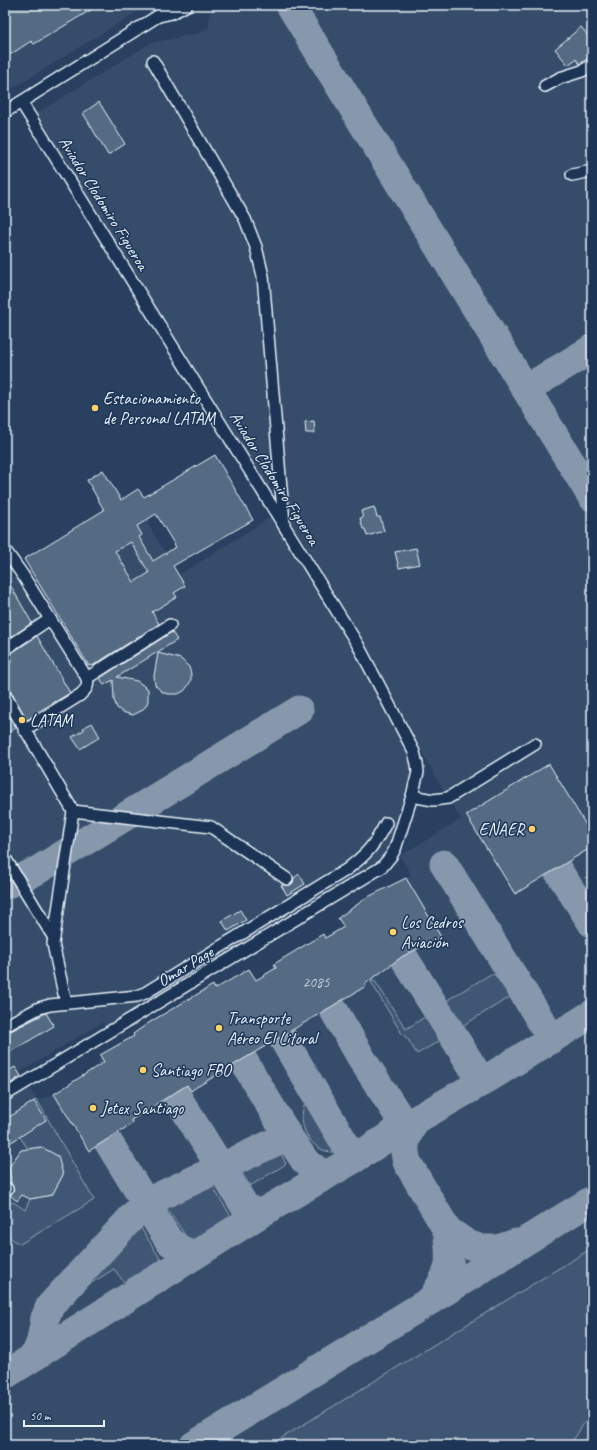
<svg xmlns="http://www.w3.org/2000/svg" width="597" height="1450" font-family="Caveat,sans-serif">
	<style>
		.built { fill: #364d6b }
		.green { fill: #415774; stroke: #94a4b6 }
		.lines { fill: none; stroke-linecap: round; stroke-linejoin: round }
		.taxiway { stroke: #8898ac; stroke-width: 29 }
		.building { fill: #556a83; stroke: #e8f1f8; fill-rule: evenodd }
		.minor-casing { stroke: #e8f1f8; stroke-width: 14 }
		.minor { stroke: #1d3557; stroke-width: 11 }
		.poi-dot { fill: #ffd166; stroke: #1d3557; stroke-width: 1.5 }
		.labels { text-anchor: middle; stroke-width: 3; stroke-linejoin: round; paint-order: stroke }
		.number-label { font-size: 15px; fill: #c3cfdb }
		.street-label { font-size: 17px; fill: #e8f1f8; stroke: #1d3557 }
		.poi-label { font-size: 17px; fill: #e8f1f8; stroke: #1d3557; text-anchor: start }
	</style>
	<rect width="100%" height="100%" fill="#294061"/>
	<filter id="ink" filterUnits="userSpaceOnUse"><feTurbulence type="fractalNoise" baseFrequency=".025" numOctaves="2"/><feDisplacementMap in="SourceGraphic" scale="8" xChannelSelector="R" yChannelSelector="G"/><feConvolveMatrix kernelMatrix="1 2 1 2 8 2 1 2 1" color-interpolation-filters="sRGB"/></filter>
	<g filter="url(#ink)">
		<g class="built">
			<polygon points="5,5 148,5 5,93"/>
			<polygon points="213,5 592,5 592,1445 5,1445 5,581 8,581 30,569 104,510 87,480 103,470 121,500 138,489 155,515 146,521 179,575 271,517 366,670 408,752 412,768 389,846 386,852 378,862 106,1027 103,1022 20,1072 37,1100 54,1094 97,1066 100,1055 133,1036 133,1034 137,1031 149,1027 150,1022 213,985 215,989 249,969 257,982 270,975 268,973 276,968 274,964 323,934 325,938 343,927 338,918 411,875 400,856 461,819 434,774 366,644 288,517 284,462 270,463 272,485 267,485 37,113 151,43 200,33 209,27 209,17"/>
		</g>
		<g class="green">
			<polygon points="491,974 495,975 510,997 462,1026 448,1004 449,999"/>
			<polygon points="375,981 406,1029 431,1013 446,1037 417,1054 407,1038 402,1034 371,982"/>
			<path d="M37,1100L94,1200L20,1244C3,1237 5,1222 5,1206L13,1202L25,1210L30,1199L52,1195L63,1175L57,1156L41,1147L28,1149L20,1137L34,1101Z"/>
			<path d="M306,1102L336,1152C311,1154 294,1123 306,1102Z"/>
			<polygon points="279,1150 286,1164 250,1186 240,1170"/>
			<polygon points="211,1184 232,1218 194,1241 189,1241 165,1205"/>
			<polygon points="139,1225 161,1260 124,1282 114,1269 80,1290 79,1289"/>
			<polygon points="592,1248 592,1411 570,1445 270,1445"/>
		</g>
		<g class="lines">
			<g class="taxiway">
				<polyline points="290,5 592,497"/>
				<polyline points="526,389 592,349"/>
				<polyline points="444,864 552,1039"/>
				<polyline points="557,869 592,923"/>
				<polyline points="5,885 18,880 38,870 299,710"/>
				<polyline points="403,956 482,1082"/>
				<polyline points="332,1007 362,1059 405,1126"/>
				<polyline points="282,1037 354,1159"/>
				<polyline points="243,1060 288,1136 305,1161 325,1176"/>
				<path d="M174,1092L244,1205C250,1210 254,1213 263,1212"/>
				<path d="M415,1121C406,1137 402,1145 407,1162L447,1230L467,1244L482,1249H498L516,1243"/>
				<polyline points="107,1140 169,1241 180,1249 194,1255"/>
				<path d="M431,1300C451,1271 452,1265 447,1230"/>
				<polyline points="35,1356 41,1341 45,1318 50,1306 145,1203 288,1136"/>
				<polyline points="5,1375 263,1212 354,1159 405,1126 482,1082 592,1014"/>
				<polyline points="194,1445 477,1272 527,1240 592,1200"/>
			</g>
		</g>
		<g class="building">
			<polygon points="5,5 99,5 34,44 31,41 5,58"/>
			<polygon points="581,27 592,40 592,43 587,47 592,55 580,64 576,59 568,65 555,49"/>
			<polygon points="99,102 125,144 108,155 83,113"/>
			<polygon points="314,421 315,433 306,433 305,422"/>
			<path d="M215,455L253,520L173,566L185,586L174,593L177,597L152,612L159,624L92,666L91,665L89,666L24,559L104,510L87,480L103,470L121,500L138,489L144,497ZM156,514L176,547L153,561L139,537L142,535L137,526ZM131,542L149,573L134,582L115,551Z"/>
			<polygon points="374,507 377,517 380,517 384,531 367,536 365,529 363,529 360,518 363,518 361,511"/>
			<polygon points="416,548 420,564 399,568 395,552"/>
			<polygon points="5,576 32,623 5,641"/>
			<polygon points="172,632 177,640 117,677 137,681 148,689 148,701 146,706 141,711 133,715 122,712 117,708 114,700 113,680 104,685 100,678"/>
			<polygon points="37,636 70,693 36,713 37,714 27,720 11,691 5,688 5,666 13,661 10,654"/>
			<polygon points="158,653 181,659 189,667 191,674 191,680 188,686 184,691 178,694 167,694 161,691 155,685 154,676"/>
			<polygon points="5,709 16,728 5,734"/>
			<polygon points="92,723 100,737 80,749 72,737 84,730 83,728"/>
			<polygon points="549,764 592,835 592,847 515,894 466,815"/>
			<polygon points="299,874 305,884 287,895 281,885 290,885 293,883 294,878"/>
			<polygon points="406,878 441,937 403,956 365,984 366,986 195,1088 191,1091 187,1085 131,1120 133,1123 89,1151 54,1094 104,1062 100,1055 134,1036 133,1034 150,1022 213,985 215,989 249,969 256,980 276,968 274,964 323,934 325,938 344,927 338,918 368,897"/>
			<polygon points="240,910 246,920 228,931 222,921"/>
			<polygon points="46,1013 54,1026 5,1055 5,1034"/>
			<polygon points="15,1067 21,1076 5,1087 5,1073"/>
			<polygon points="34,1101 46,1120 5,1146 5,1120"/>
			<polygon points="41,1147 58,1156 63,1175 52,1195 30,1199 22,1195 17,1201 10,1195 14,1190 11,1183 9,1167 21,1150"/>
		</g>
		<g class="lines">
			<defs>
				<g id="minor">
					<polyline points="159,16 172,13 187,5"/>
					<polyline points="153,61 245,219 256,247 263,276 284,523"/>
					<polyline points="545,86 560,78 582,71 592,65"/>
					<polyline points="5,112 158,16 170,5"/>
					<polyline points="572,175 592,171"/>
					<polyline points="5,550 22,574 87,678 170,625"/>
					<polyline points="5,649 50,619"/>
					<polyline points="5,695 19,719"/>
					<polyline points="22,724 73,811 53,944 66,1003"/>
					<path d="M24,730L80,695C86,689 89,687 87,678"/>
					<polyline points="412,796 433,800 448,798 535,744"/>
					<polyline points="73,811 211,827 287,879"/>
					<polyline points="5,858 54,938"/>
					<path d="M5,1026L39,1008L50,1005L137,996L145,993L346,870C367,854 374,846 386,823"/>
					<polyline points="5,1095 382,867 391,856 395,849 412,796 418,772 417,764 414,752 358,645 21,102"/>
					<polyline points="5,1190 7,1189"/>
				</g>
			</defs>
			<use href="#minor" class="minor-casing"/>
			<use href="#minor" class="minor"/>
		</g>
	</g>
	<g class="poi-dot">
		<circle cx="95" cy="408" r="4"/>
		<circle cx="22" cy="720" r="4"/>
		<circle cx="532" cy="829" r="4"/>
		<circle cx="393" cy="932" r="4"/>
		<circle cx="219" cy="1028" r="4"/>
		<circle cx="143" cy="1070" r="4"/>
		<circle cx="93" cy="1108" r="4"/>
	</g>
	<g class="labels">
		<g class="number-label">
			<text x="316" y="987">2085</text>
		</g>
		<g class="street-label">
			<text transform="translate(104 203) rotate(58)" y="6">Aviador Clodomiro Figueroa</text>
			<text transform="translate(275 478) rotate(58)" y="6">Aviador Clodomiro Figueroa</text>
			<text transform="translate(185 966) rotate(-31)" y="6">Omar Page</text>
		</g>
		<g class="poi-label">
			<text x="103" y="404">Estacionamiento<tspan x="103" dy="20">de Personal LATAM</tspan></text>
			<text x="30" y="726">LATAM</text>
			<text x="524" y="835" text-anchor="end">ENAER</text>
			<text x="401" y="928">Los Cedros<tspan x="401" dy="20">Aviación</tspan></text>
			<text x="227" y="1024">Transporte<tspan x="227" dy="20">Aéreo El Litoral</tspan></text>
			<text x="151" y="1076">Santiago FBO</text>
			<text x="101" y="1114">Jetex Santiago</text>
		</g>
	</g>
	<rect width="597" height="1450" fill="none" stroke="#1d3557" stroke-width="20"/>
	<rect x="10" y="10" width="577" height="1430" fill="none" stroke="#e8f1f8" stroke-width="1.5" filter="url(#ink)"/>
	<path d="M24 1420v6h80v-6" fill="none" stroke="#e8f1f8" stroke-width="2"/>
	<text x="30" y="1420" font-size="12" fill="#e8f1f8" stroke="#1d3557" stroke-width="3" paint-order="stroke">50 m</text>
</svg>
